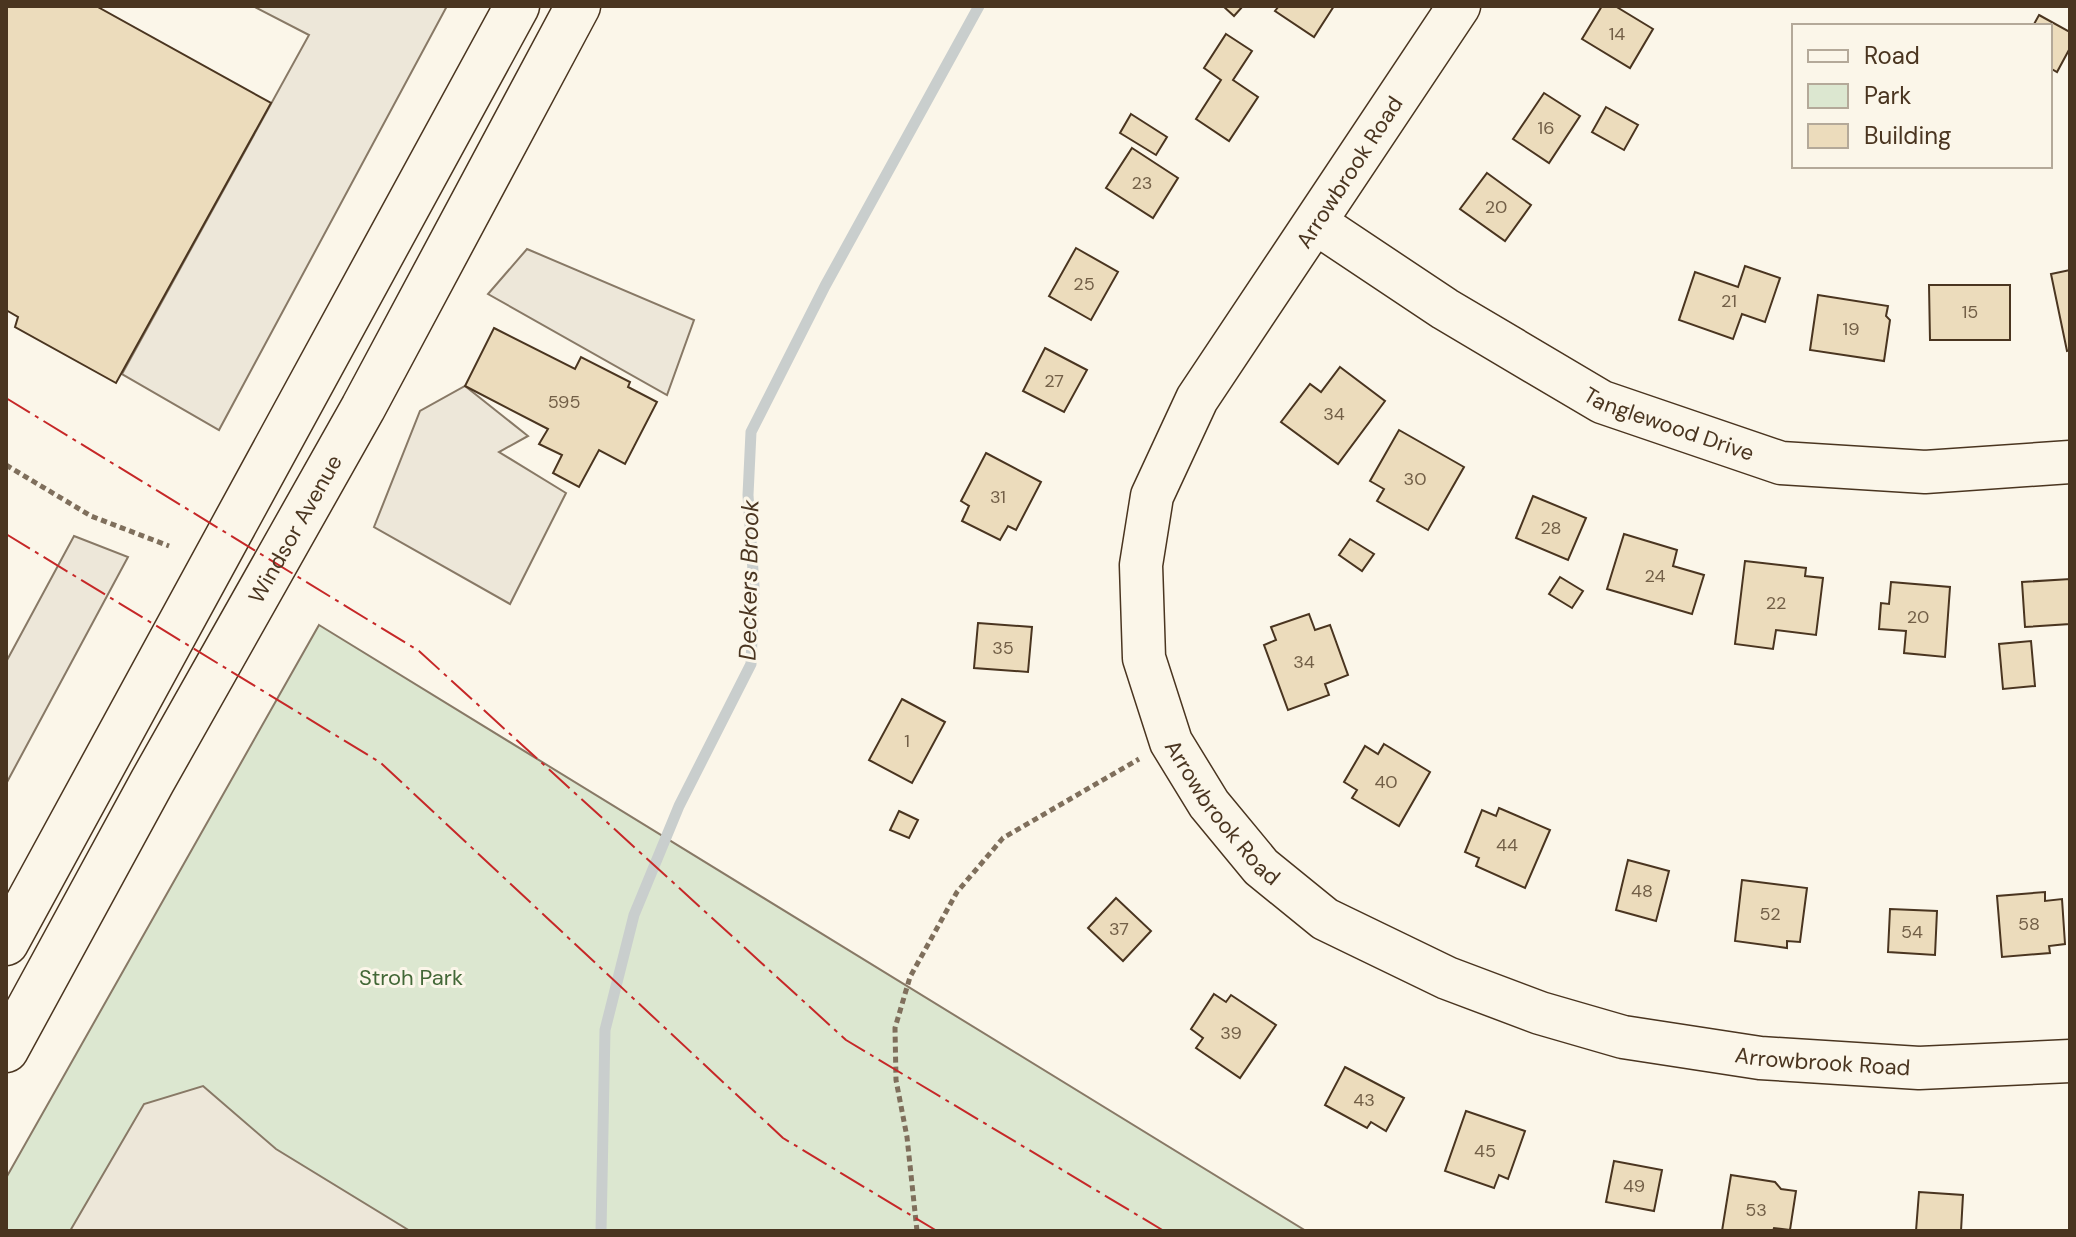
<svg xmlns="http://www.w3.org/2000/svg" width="2076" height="1237" font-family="'DM Sans',sans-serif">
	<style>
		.green { fill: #dce7d0; stroke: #887966; stroke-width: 2 }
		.parking { fill: #ede7d9; stroke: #887966; stroke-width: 2 }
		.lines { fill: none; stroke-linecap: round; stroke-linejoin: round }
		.stream { stroke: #c9cecd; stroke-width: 11 }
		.building { fill: #ecdcbc; stroke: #4a3520; stroke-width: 2 }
		.minor-casing { stroke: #4a3520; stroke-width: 45 }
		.major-casing { stroke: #4a3520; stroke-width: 47 }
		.path { stroke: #7f6f5c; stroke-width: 5; stroke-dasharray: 6 4; stroke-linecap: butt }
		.minor { stroke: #fbf6e9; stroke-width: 42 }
		.major { stroke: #fbf6e9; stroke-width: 44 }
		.power { stroke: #c62828; stroke-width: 2; stroke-dasharray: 28 6 4 6; stroke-linecap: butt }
		.labels { text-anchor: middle; stroke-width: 6; stroke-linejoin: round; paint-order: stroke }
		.number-label { font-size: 18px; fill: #725f47 }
		.street-label { font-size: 22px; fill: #4a3520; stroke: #fbf6e9 }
		.park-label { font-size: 22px; fill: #436837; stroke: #fbf6e9 }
		.water-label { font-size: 24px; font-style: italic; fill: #4a3520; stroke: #fbf6e9 }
	</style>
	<rect width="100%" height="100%" fill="#fbf6e9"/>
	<polygon class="green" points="319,625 1306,1231 6,1231 6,1178"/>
	<g class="parking">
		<polygon points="253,6 447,6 219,430 122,374 309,35"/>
		<polygon points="527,249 694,320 667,395 488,294"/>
		<polygon points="465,386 528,436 499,452 566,493 510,604 374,527 420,411"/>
		<polygon points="74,536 128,557 6,784 6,662"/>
		<polygon points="203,1086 276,1149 410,1231 70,1231 144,1104"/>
	</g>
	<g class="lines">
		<polyline class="stream" points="601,1231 605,1030 634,915 679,806 751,664 754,586 748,495 751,432 825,286 979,6"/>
	</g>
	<g class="building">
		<polygon points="6,6 96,6 271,103 116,383 15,327 18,317 6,310"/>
		<polygon points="1223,6 1243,6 1234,16"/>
		<polygon points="1279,6 1334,6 1314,37 1275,11"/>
		<polygon points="1602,6 1615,6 1653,29 1630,68 1582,39"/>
		<polygon points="2039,15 2070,32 2070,48 2057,72 2050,68 2050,26 2033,26"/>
		<polygon points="1226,34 1252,51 1233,80 1258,97 1229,141 1196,119 1221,80 1204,68"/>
		<polygon points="1544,93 1580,116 1549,163 1513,139"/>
		<polygon points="1606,107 1638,125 1624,150 1592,132"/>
		<polygon points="1131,114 1167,137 1156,155 1120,133"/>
		<polygon points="1132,148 1178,178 1153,218 1106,188"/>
		<polygon points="1487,173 1531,205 1505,241 1460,209"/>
		<polygon points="1076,248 1118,272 1091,320 1049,296"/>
		<polygon points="1745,266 1780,278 1765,322 1742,314 1733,339 1679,320 1695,272 1738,287"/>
		<polygon points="2070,270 2070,350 2067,351 2051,274"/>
		<polygon points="1929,285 2010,285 2010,340 1930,340"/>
		<polygon points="1818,295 1888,306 1886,316 1890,320 1884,361 1810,350"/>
		<polygon points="494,328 575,369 581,357 630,382 628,387 657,402 625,464 599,450 579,487 553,473 562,455 539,444 548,429 465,386"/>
		<polygon points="1045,348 1087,370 1064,412 1023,391"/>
		<polygon points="1340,367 1385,401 1338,464 1281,422 1310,384 1321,392"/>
		<polygon points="1399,430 1464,467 1428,530 1377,501 1384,489 1370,481"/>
		<polygon points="986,453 1041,482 1016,530 1008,526 1000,540 962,521 969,506 961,501"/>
		<polygon points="1533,496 1586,518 1568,560 1516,538"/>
		<polygon points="1624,534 1677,550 1673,566 1704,575 1692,614 1607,589"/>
		<polygon points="1350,539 1374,554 1362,571 1339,555"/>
		<polygon points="1745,561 1806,568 1805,576 1823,578 1816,635 1776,630 1773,649 1735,644"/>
		<polygon points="1560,577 1583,591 1572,608 1549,594"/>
		<polygon points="2070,579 2070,624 2025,627 2022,582"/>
		<polygon points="1891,582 1950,587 1945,657 1904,653 1906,631 1879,629 1881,603 1889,604"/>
		<polygon points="1309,614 1315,630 1330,625 1348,675 1325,684 1329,695 1288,710 1264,645 1276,640 1271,627"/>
		<polygon points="978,623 1032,627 1028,672 974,668"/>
		<polygon points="2031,641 2035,686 2003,689 1999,644"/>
		<polygon points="902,699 945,722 912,783 869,760"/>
		<polygon points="1384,744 1430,772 1399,826 1352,798 1357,790 1344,782 1365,746 1378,754"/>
		<polygon points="1499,808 1550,830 1525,888 1476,866 1479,858 1465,852 1482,810 1496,816"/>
		<polygon points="899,811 918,820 909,838 890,830"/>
		<polygon points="1628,860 1669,871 1656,921 1616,910"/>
		<polygon points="1742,880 1807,888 1800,942 1787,941 1787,948 1735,941"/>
		<polygon points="2045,892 2045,901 2062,899 2065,944 2049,946 2050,953 2002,957 1997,896"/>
		<polygon points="1116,898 1151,931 1123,961 1088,928"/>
		<polygon points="1890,909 1937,911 1935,955 1888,952"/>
		<polygon points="1214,994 1226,1002 1231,995 1276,1025 1240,1078 1196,1048 1203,1038 1191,1029"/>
		<polygon points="1345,1067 1404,1098 1386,1131 1371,1122 1367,1128 1325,1105"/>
		<polygon points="1466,1111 1525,1131 1508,1179 1499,1175 1494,1188 1445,1171"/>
		<polygon points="1614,1161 1662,1170 1654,1211 1606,1202"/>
		<polygon points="1731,1175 1775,1182 1781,1189 1796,1191 1790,1230 1774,1228 1773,1231 1722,1231"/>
		<polygon points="1919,1192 1963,1195 1961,1231 1916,1231"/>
	</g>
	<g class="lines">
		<defs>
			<g id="minor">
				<path id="s1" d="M1459,6L1197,399L1152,496L1141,565L1144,658L1171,742L1209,804L1261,867L1325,919L1447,978L1540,1013L1623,1037L1760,1058L1919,1068L2070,1061"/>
				<path id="s2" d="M1316,223L1445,309L1602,402L1781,463L1925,472L2070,462"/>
			</g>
			<g id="major">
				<polyline points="6,943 517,6"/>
				<path id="s3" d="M6,1050L152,782L363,408L578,6"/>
			</g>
		</defs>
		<use href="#minor" class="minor-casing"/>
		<use href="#major" class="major-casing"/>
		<g class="path">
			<polyline points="6,465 91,516 169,546"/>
			<polyline points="917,1231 907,1137 896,1080 895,1028 910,977 957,892 1003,838 1139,759"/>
		</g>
		<use href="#minor" class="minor"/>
		<use href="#major" class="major"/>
		<g class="power">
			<polyline points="6,398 419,651 846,1040 1164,1231"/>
			<polyline points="6,534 381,763 783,1138 937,1231"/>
		</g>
	</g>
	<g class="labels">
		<g class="number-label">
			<text x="1617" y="40">14</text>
			<text x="1546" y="134">16</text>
			<text x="1142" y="189">23</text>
			<text x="1496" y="213">20</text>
			<text x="1084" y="290">25</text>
			<text x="1729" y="307">21</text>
			<text x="1970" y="318">15</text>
			<text x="1851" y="335">19</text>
			<text x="1054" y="387">27</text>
			<text x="564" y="408">595</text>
			<text x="1334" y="420">34</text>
			<text x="1415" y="485">30</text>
			<text x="998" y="503">31</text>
			<text x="1551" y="534">28</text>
			<text x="1655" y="582">24</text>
			<text x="1776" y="609">22</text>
			<text x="1918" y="623">20</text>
			<text x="1003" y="654">35</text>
			<text x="1304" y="668">34</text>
			<text x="907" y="747">1</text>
			<text x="1386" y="788">40</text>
			<text x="1507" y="851">44</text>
			<text x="1642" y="897">48</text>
			<text x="1770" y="920">52</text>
			<text x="2029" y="930">58</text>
			<text x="1119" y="935">37</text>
			<text x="1912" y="938">54</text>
			<text x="1231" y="1039">39</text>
			<text x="1364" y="1106">43</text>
			<text x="1485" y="1157">45</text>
			<text x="1634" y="1192">49</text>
			<text x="1756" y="1216">53</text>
		</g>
		<g class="street-label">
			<text transform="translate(1349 172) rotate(-57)" y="8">Arrowbrook Road</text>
			<text dy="8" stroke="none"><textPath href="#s2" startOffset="408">Tanglewood Drive</textPath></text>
			<text dy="8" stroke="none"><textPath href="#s3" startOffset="596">Windsor Avenue</textPath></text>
			<text dy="8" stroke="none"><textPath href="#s1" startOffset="918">Arrowbrook Road</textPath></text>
			<text dy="8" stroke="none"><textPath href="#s1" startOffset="1590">Arrowbrook Road</textPath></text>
		</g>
		<g class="park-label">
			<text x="411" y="985">Stroh Park</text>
		</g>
		<g class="water-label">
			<text transform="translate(749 580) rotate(-89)" y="8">Deckers Brook</text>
		</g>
	</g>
	<rect width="2076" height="1237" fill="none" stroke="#4a3520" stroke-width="16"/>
	<rect x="1792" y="24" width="260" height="144" fill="#fbf6e9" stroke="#b4a999" stroke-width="2"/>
	<rect x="1808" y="50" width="40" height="12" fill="#fbf6e9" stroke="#b4a999" stroke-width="2"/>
	<text x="1864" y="64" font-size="24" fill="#4a3520">Road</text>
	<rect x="1808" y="84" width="40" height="24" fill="#dce7d0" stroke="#b4a999" stroke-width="2"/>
	<text x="1864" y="104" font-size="24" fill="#4a3520">Park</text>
	<rect x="1808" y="124" width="40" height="24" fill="#ecdcbc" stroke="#b4a999" stroke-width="2"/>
	<text x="1864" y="144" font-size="24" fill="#4a3520">Building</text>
</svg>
